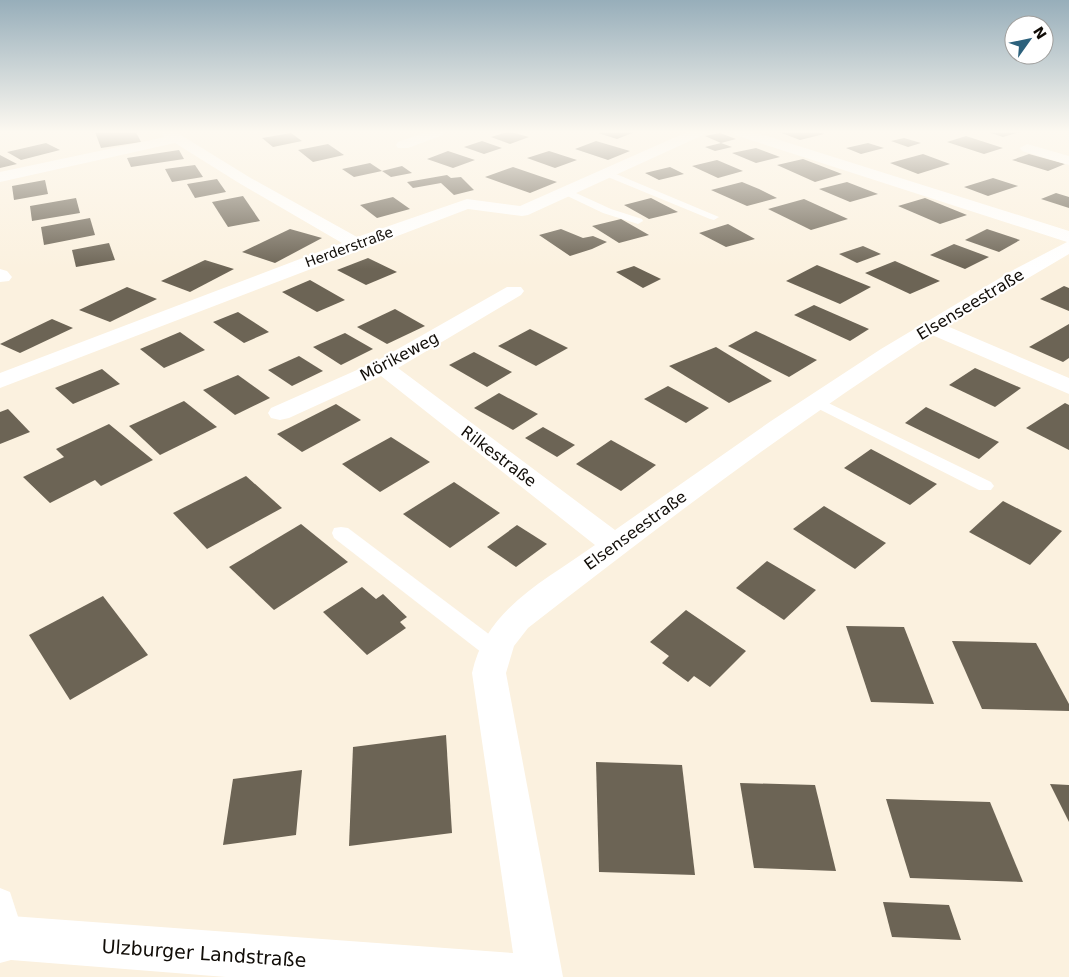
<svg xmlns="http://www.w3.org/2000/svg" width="1069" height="977" font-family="'DejaVu Sans',sans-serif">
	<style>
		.building { fill: #6c6455 }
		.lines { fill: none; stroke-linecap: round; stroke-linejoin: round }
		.lane { fill: #fff; fill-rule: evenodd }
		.street { fill: #fff; fill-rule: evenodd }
		.labels { text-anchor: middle; stroke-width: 4.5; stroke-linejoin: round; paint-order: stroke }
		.far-street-label { font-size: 14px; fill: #100c07; stroke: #fff }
		.street-label { font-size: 16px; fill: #100c07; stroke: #fff }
		.near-street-label { font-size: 19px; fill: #100c07; stroke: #fff }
	</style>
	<rect width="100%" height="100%" fill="#fbf1df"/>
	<g class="building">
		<polygon points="95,132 136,132 141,142 101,148"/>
		<polygon points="507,132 511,132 529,137 510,144 491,137"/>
		<polygon points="601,132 635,132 617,139 598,133"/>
		<polygon points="779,132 818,132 824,134 800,140"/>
		<polygon points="988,132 1020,132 1003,137"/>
		<polygon points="291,133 302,141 273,147 262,138"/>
		<polygon points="720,133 736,139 721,143 732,147 715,151 705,147 721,143 705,136"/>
		<polygon points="966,136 1003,148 984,154 947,142"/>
		<polygon points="904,138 921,143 908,147 891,141"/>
		<polygon points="482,141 502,148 484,154 464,147"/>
		<polygon points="596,141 630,151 608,160 575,149"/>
		<polygon points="46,143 60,150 21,160 7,152"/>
		<polygon points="868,143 884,148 861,154 846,148"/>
		<polygon points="328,144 344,155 313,162 298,150"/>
		<polygon points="756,148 780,157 756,163 732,153"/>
		<polygon points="179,150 184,159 131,167 127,158"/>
		<polygon points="448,151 475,160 453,168 427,159"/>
		<polygon points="549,151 577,160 555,168 527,158"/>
		<polygon points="923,154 950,164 918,174 890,163"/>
		<polygon points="1029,154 1065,164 1048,171 1012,160"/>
		<polygon points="0,155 17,164 0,168"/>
		<polygon points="803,159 842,174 815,182 777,165"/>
		<polygon points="717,160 743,171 718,178 692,166"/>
		<polygon points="370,163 382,171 354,177 342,169"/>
		<polygon points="195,165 203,177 172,182 165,169"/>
		<polygon points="402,166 412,173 391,177 382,171"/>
		<polygon points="513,167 557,182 530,193 485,177"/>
		<polygon points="670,167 684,174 659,180 645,173"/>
		<polygon points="447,175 451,178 461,177 474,190 454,195 441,183 413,188 407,182"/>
		<polygon points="993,178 1018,186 988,196 964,187"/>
		<polygon points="217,179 226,192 195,198 187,184"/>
		<polygon points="45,180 48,194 14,200 12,186"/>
		<polygon points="742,182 759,189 777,198 747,206 711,190"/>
		<polygon points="847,182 878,194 850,202 819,189"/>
		<polygon points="1056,193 1069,197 1069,208 1041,199"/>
		<polygon points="243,196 260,221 228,227 212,202"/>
		<polygon points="393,197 410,209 377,218 360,205"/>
		<polygon points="76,198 80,213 32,221 30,206"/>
		<polygon points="651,198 678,212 649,219 624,205"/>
		<polygon points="925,198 967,215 940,224 898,206"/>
		<polygon points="804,199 848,219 811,230 768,209"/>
		<polygon points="90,218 95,235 44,245 41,227"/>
		<polygon points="621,219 649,235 619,243 592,226"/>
		<polygon points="728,224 755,239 726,247 699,233"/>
		<polygon points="290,229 322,238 275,263 242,252"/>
		<polygon points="561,229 583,238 593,236 607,242 592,249 570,256 539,235"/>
		<polygon points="987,229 1020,240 999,252 965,240"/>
		<polygon points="109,243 115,260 76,267 72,250"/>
		<polygon points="954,244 989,257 965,269 930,255"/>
		<polygon points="863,246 881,254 857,263 839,254"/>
		<polygon points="368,258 397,272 366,285 337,270"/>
		<polygon points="205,260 234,269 190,292 161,281"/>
		<polygon points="895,261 940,281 910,294 865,273"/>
		<polygon points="817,265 871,287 840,304 786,281"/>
		<polygon points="634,266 661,279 643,288 616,272"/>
		<polygon points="310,280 345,300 317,312 282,292"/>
		<polygon points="1064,286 1069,288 1069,311 1040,299"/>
		<polygon points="127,287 157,299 110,322 79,310"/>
		<polygon points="814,305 869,329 850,341 794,315"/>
		<polygon points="395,309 425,326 387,344 357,327"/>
		<polygon points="238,312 269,332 244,343 213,322"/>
		<polygon points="52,319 73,328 20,353 0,344"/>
		<polygon points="1069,324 1069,358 1063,362 1029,347"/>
		<polygon points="530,329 568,348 536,366 498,346"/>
		<polygon points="756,331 817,360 789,377 728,346"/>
		<polygon points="180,332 205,350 164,368 140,349"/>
		<polygon points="345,333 373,349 341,365 313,347"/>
		<polygon points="716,347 772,381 729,403 669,366"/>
		<polygon points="474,352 512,372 487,387 449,365"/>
		<polygon points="299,356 323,371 292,386 268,370"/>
		<polygon points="975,368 1021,388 995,407 949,385"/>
		<polygon points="102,369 120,384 73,404 55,388"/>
		<polygon points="238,375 270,398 235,415 203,390"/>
		<polygon points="668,386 709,408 686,423 644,399"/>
		<polygon points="499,393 538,414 513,430 474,408"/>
		<polygon points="184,401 217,427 160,455 129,426"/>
		<polygon points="1065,403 1069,405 1069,450 1026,428"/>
		<polygon points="336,404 361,420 302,452 277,434"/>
		<polygon points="926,407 999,442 979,459 905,423"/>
		<polygon points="8,409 30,432 0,444 0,412"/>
		<polygon points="109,424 153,460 101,486 95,480 50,503 23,477 64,457 56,449"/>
		<polygon points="543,427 575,445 557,457 525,438"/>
		<polygon points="391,437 430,462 380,492 342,464"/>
		<polygon points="611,440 656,465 621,491 576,464"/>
		<polygon points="871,449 937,484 910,505 844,468"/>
		<polygon points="246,476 282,508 207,549 173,513"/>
		<polygon points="454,482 500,513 450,548 403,514"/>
		<polygon points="1003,501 1062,531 1030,565 969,532"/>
		<polygon points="824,506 886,543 855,569 793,529"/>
		<polygon points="301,524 348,562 274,610 229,567"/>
		<polygon points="517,525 547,544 516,567 487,547"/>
		<polygon points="767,561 816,590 784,620 736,588"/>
		<polygon points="362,587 376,599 383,594 407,617 400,622 406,628 367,655 323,612"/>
		<polygon points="103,596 148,655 70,700 29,635"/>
		<polygon points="686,610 746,651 710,687 694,676 688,682 662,663 669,656 650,642"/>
		<polygon points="846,626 904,627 934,704 871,702"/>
		<polygon points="952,641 1036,643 1069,704 1069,711 982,709"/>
		<polygon points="446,735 452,833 349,846 353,747"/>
		<polygon points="596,762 682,765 695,875 599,872"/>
		<polygon points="302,770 296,835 223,845 233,779"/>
		<polygon points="740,783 815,785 836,871 754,868"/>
		<polygon points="1050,784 1069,785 1069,822"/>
		<polygon points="886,799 990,802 1023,882 910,878"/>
		<polygon points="883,902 949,905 961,940 892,937"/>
	</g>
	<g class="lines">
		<g class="lane">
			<polygon points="603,171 609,171 719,217 714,220 710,219 603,175"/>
			<polygon points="565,188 611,209 642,219 643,221 638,224 603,213 561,193 560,191"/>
			<polygon points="814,396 991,482 994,486 991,490 979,490 809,404 806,401"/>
			<polygon points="341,527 348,528 502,644 505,650 502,656 494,659 486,656 334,538 332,533 334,528"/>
			<polygon points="0,888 10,892 25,938 21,948 11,952 0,946"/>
		</g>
		<g class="street">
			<polygon points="160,132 176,132 249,177 357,237 467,199 520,206 687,132 705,132 703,135 528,215 522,216 468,209 0,388 0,373 342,243 239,183 175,143 0,182 0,172 165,137"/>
			<polygon points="426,132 445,132 443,135 408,148 398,148 396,145 398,142"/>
			<path d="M733,132H754L1069,231V254L947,326L1069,378V394L932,335C792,425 659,526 528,628L514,646L506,673L563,977H226L11,960L0,963V917L11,916L513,953L472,673C486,608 545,581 595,545L381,376L289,418L280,420L271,418L268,413L271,408L375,362L507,287H521L524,291L521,295L398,368L615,530L771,421L881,349L1015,269L1067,242L735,135Z"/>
			<polygon points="1027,144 1069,156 1069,165 1022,151 1020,148"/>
			<polygon points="0,269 7,271 12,277 9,281 0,282"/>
		</g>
	</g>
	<linearGradient id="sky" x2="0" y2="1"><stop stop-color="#97aeba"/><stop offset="0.49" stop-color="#fdf9f1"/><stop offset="1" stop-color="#fdf9f1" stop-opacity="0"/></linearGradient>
	<rect width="1069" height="269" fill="url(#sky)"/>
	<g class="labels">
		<g class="far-street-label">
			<text transform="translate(349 247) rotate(-20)" y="5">Herderstraße</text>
		</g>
		<g class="street-label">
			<text transform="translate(970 304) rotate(-31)" y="6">Elsenseestraße</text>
			<text transform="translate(399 356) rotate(-28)" y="6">Mörikeweg</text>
			<text transform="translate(499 456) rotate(37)" y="6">Rilkestraße</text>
			<text transform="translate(635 530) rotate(-36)" y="6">Elsenseestraße</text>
		</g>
		<g class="near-street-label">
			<text transform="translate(204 953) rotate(4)" y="7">Ulzburger Landstraße</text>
		</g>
	</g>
	<g transform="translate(1029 40) rotate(57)"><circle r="24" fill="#ffffff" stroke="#9f9e9c"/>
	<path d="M0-4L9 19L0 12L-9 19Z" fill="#2c617c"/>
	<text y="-8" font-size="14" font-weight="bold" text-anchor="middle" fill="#100c07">N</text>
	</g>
</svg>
